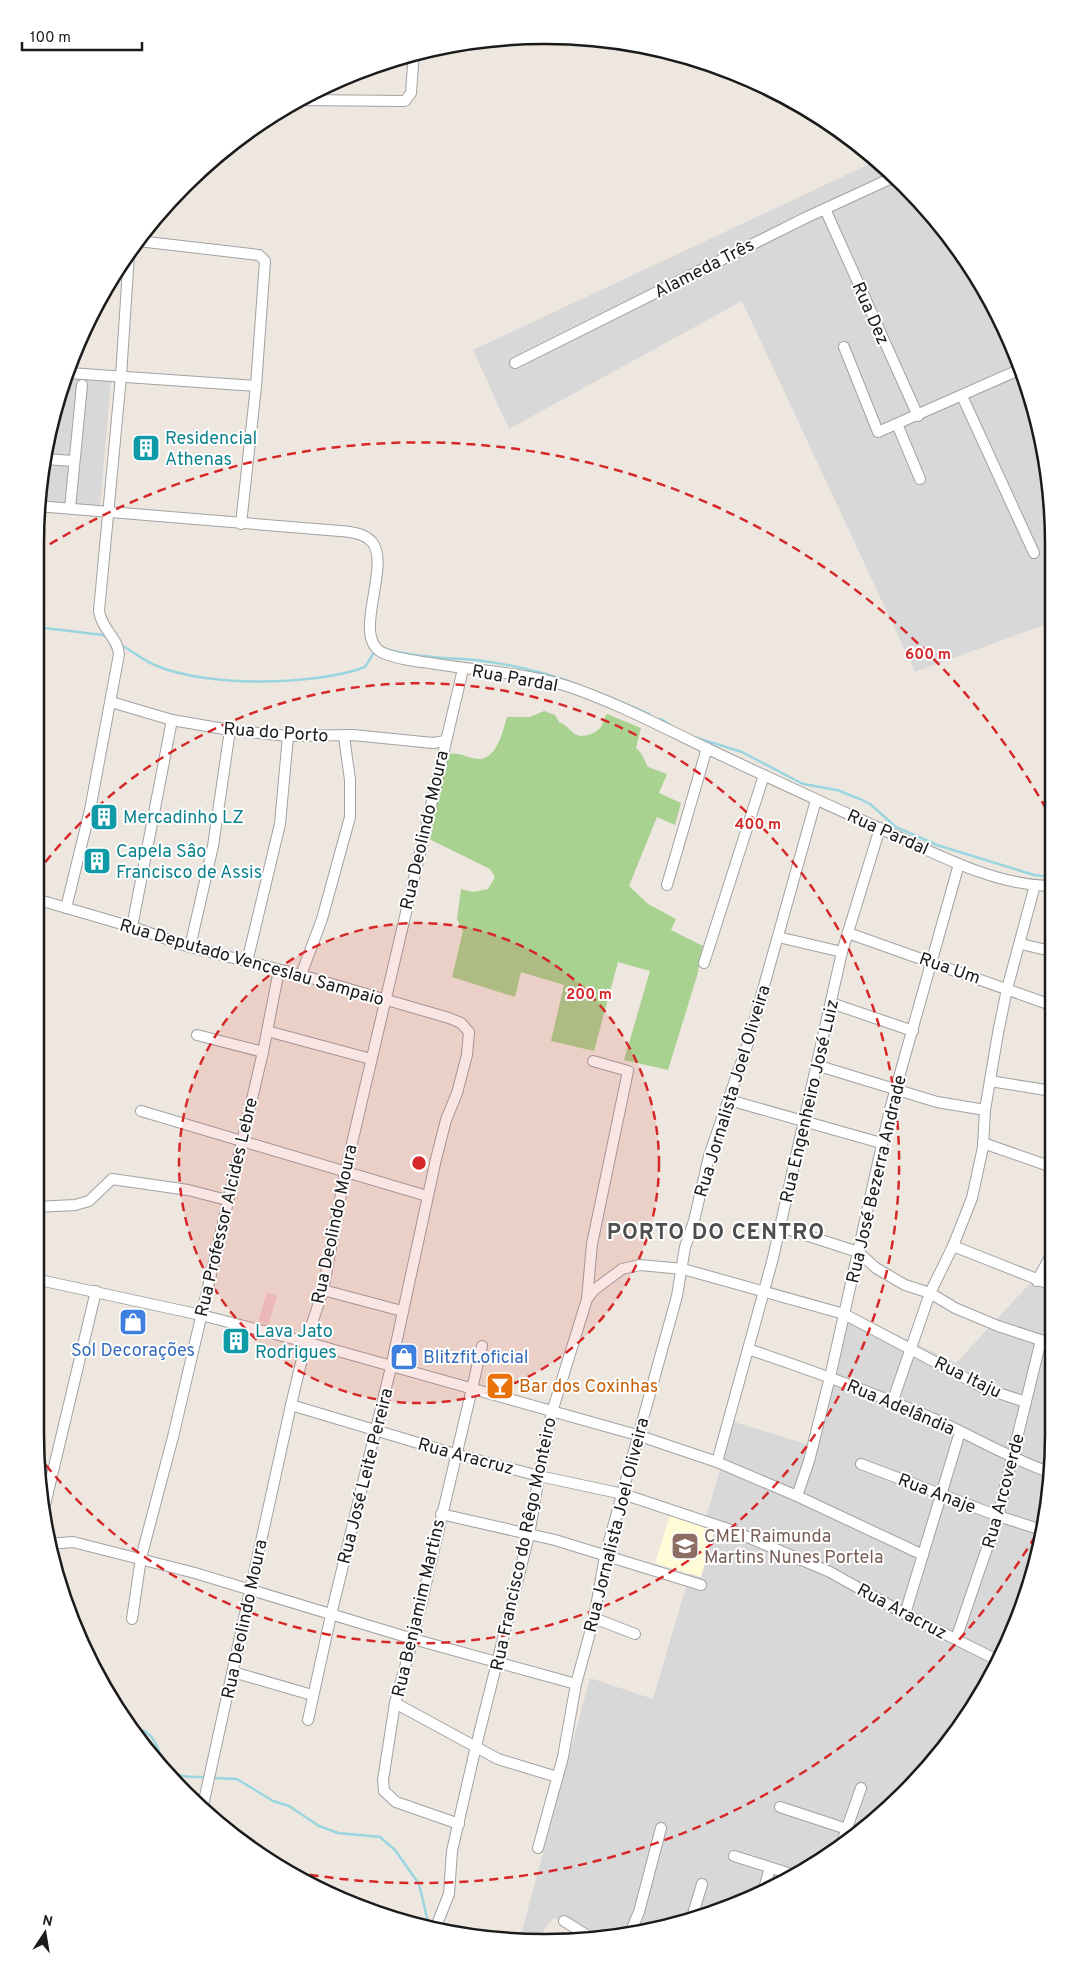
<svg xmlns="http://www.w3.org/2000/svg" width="1089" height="1978" font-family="Overpass,sans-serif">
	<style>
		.residential { fill: #d9d8d8 }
		.commercial { fill: #f1ccce }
		.education { fill: #fffbd7 }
		.forest { fill: #a9d190 }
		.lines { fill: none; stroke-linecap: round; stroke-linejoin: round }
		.stream { stroke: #9bd6e0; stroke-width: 2.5 }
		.minor-casing { stroke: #a2a2a2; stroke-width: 12 }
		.minor { stroke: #fff; stroke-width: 10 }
		.ring { fill: none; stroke: #d62828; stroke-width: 2.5; stroke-dasharray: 9 6 }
		.labels { text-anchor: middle; stroke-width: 4; stroke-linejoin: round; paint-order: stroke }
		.street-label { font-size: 18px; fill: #1b1b1b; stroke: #fff }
		.culture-label { font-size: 18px; fill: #0d838f; stroke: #fff; text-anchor: start }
		.shop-label { font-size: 18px; fill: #366cbe; stroke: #fff }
		.food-label { font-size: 18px; fill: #c56008; stroke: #fff; text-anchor: start }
		.education-label { font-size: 18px; fill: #785e54; stroke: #fff; text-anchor: start }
		.district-label { font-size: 22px; font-weight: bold; letter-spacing: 1px; fill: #4e4e4e; stroke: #fff }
		.rim { fill: none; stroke: #1b1b1b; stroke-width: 2.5 }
		.centre { fill: #d62828; stroke: #fff; stroke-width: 2.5 }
		.ring-label { font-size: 15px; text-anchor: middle; font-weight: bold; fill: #d62828; stroke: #fff; stroke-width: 4; stroke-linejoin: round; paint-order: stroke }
	</style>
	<rect width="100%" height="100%" fill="#eee7df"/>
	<g class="residential">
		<polygon points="878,160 968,261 1027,380 1050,478 1050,623 915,672 742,301 509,429 473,350"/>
		<polygon points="67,378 111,381 100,508 38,502 52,412"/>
		<polygon points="1052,1244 1053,1467 1037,1566 986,1688 949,1744 878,1819 827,1857 740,1904 676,1926 588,1940 576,1934 554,1917 535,1942 519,1942 590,1678 653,1699 734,1422 813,1446 850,1312 956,1363 1036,1277"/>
	</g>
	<polygon class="commercial" points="267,1292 277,1296 268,1326 258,1322"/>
	<polygon class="education" points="670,1515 715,1529 701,1577 655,1563"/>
	<path class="forest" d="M544,711L555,715L559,722C567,725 569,730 575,734C583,739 598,733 602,725C604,721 604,717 607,714L641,728L636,748L641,753L648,767L667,774L659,793L681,803L675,825L657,817L629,886L648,904L676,919L671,930L703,946L697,976L668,1070L624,1060L650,971L618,962L594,1051L551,1041L564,985L521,972L515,997L452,977L463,931L457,919L461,889L473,892L488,889L495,877L490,869L429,839L446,754C460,752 465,757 477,759C497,761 503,730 507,717H530Z"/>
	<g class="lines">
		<g class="stream">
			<polyline points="36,627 103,635 108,637"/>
			<path d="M121,645C134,652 144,661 157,666C207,687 315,686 365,667L373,654"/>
			<path d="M383,648C409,657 447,658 475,660C509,664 544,672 576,684"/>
			<polyline points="614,699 649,714"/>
			<polyline points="661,719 673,727"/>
			<polyline points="694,737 742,752 803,784 837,790 860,799 870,804 896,827 937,845 1034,875 1051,877"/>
			<path d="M130,1728C160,1729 154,1752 169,1768C178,1778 191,1777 203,1777"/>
			<polyline points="214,1778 237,1779 273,1801 289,1806 319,1826 338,1833 380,1837 395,1850 419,1884 428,1922"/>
		</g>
		<defs>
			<g id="minor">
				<polyline points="300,100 405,101 411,93 414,52"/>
				<polyline points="825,209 918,416"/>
				<polyline points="138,241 259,255 265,261 256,386 241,524"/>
				<polyline points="1009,344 1020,370"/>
				<polyline points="844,347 878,432 1021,369"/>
				<polyline points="515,363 805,218 894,177"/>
				<polyline points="69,373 256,386"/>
				<polyline points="962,396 1034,553"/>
				<polyline points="897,424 920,479"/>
				<polyline points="45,459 74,461"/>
				<path d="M37,506L340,531C351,532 364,533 372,542C392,566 350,638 383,653C398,659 414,661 430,663C475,671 523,672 567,686C615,702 660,726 706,748C763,775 821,802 879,828C933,852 991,885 1051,886"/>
				<polyline points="70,508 82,385"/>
				<polyline points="111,702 172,720 230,730 288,736 353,735 433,743 445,741"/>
				<polyline points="667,885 707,748"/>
				<polyline points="36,899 132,927 190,947 301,975 449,1018 461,1023 469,1032 467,1055 457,1093 446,1120 436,1159 391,1367 331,1615 308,1720"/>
				<path d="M66,908L90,810L119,654C118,638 102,630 99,611L121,376L129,254"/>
				<polyline points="132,927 172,720"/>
				<polyline points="848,933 1051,1005"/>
				<polyline points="778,937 842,952"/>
				<polyline points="1021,944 1051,951"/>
				<polyline points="190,947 213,846 230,730"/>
				<polyline points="247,962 280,824 288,736"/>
				<polyline points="704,963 764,775"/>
				<polyline points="301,975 322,919 350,817 350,780 344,736"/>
				<polyline points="831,1003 913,1031"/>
				<polyline points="267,1031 371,1059"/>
				<polyline points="197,1035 263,1052"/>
				<polyline points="816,1065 937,1102 985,1110"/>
				<polyline points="990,1081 1052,1091"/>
				<polyline points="729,1100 881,1143"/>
				<polyline points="141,1111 427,1196"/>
				<polyline points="983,1143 1052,1167"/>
				<polyline points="35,1207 75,1205 89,1201 112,1179 188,1190 227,1200"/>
				<polyline points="781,1227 858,1252 876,1268 905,1285 930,1293 955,1308 998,1326 1053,1344"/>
				<polyline points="953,1246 1052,1285"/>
				<polyline points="35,1279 201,1315 306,1342 637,1435 717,1462 797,1496 923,1555"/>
				<polyline points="1037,1281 1052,1253"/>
				<polyline points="323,1290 402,1311"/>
				<polyline points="587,1299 594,1290 622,1269 640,1265 683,1269 844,1314 986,1389 1026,1402"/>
				<path d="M748,1349C813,1371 878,1394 941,1422C978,1439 1013,1460 1052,1473"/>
				<polyline points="892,1403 930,1293 953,1246 972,1198 983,1147 985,1110 998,1033 1007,989 1035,885"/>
				<polyline points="291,1405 455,1454 539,1476 623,1494 731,1530 830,1572 905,1614 997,1660"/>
				<polyline points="717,1462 773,1258 842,952 880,828"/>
				<polyline points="861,1464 998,1516 1042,1530"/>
				<polyline points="797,1496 809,1461 830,1377 890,1109 959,864"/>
				<polyline points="43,1513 96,1291"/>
				<polyline points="441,1514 555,1540 701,1585"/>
				<polyline points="48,1544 73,1542 195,1573 413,1639 576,1684"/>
				<polyline points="905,1614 960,1432"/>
				<polyline points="594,1618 635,1634"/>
				<polyline points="132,1619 141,1558 173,1437 263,1052 279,970"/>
				<polyline points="956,1639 998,1516 1041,1340"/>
				<polyline points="233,1672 312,1695"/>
				<polyline points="395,1703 498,1759 557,1777"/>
				<polyline points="780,1807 859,1833"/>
				<polyline points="202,1810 291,1405 306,1342 323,1290 345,1173 463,669"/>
				<polyline points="459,1824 396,1802 384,1791 383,1780 395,1703 413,1639 482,1346"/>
				<polyline points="538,1848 563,1757 576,1684 594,1618 605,1556 677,1296 685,1247 694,1221 709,1156 748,1043 816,800"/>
				<polyline points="840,1848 861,1788"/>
				<polyline points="252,1850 312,1883 377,1914"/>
				<polyline points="734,1856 794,1875"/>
				<polyline points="763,1892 770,1868"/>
				<polyline points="564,1921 593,1939"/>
				<polyline points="691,1921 702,1884"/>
				<polyline points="435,1929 449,1894 452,1851 476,1746 529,1535 539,1476 552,1412 587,1299 592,1244 628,1071 593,1061"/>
				<polyline points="630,1933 639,1912 661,1828"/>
			</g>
		</defs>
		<use href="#minor" class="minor-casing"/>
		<use href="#minor" class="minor"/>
	</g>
	<circle cx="419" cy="1163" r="240" fill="#d62828" fill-opacity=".12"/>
	<g class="ring">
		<circle cx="419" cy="1163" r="240"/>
		<path d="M36 874A480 480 0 1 1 38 1455"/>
		<path d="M1043 1523A720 720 0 0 1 288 1871M37 552A720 720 0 0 1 1049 814"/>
	</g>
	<defs>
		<symbol id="building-square" viewBox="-11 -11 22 22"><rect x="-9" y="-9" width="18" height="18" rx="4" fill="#0f9aa8" stroke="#fff"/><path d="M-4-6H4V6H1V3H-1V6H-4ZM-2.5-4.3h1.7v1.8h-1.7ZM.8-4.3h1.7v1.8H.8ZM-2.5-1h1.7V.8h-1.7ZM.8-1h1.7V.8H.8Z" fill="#fff"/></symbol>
		<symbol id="shop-square" viewBox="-11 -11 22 22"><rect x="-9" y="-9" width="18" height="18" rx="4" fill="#3f7fe0" stroke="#fff"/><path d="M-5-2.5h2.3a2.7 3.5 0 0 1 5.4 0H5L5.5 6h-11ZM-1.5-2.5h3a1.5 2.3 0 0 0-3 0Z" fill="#fff"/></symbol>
		<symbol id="bar-square" viewBox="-11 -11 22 22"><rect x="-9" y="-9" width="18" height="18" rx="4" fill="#e8710a" stroke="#fff"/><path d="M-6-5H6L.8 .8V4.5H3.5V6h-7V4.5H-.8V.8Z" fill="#fff"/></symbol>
		<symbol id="school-square" viewBox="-11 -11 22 22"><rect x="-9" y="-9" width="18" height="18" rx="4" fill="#8d6e63" stroke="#fff"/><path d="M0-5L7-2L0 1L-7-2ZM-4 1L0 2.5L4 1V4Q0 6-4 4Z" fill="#fff"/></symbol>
	</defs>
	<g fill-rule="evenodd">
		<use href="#building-square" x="130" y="432" width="32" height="32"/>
		<use href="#building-square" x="88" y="801" width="32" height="32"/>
		<use href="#building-square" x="81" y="845" width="32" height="32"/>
		<use href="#shop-square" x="117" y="1306" width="32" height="32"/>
		<use href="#building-square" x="220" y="1325" width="32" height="32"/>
		<use href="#shop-square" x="388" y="1341" width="32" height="32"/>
		<use href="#bar-square" x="484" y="1370" width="32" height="32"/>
		<use href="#school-square" x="669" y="1530" width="32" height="32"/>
	</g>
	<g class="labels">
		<g class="street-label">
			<text transform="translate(704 268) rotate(-27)" y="6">Alameda Três</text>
			<text transform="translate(871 313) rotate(66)" y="6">Rua Dez</text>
			<text transform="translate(515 678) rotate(10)" y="6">Rua Pardal</text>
			<text transform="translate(276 732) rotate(4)" y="6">Rua do Porto</text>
			<text transform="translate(424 830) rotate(-77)" y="6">Rua Deolindo Moura</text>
			<text transform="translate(888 832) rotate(24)" y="6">Rua Pardal</text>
			<text transform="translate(252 962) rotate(16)" y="6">Rua Deputado Venceslau Sampaio</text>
			<text transform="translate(950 968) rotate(19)" y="6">Rua Um</text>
			<text transform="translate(732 1091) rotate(-73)" y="6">Rua Jornalista Joel Oliveira</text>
			<text transform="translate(809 1101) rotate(-77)" y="6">Rua Engenheiro José Luiz</text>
			<text transform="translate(876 1179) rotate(-77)" y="6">Rua José Bezerra Andrade</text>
			<text transform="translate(226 1207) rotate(-77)" y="6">Rua Professor Alcides Lebre</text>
			<text transform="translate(334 1224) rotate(-78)" y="6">Rua Deolindo Moura</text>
			<text transform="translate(968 1377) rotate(26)" y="6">Rua Itaju</text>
			<text transform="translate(901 1407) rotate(23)" y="6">Rua Adelândia</text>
			<text transform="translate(466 1456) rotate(15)" y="6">Rua Aracruz</text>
			<text transform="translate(365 1476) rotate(-76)" y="6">Rua José Leite Pereira</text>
			<text transform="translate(1003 1491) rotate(-75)" y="6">Rua Arcoverde</text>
			<text transform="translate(937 1493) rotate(21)" y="6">Rua Anaje</text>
			<text transform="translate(616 1525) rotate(-76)" y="6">Rua Jornalista Joel Oliveira</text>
			<text transform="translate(523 1544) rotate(-78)" y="6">Rua Francisco do Rêgo Monteiro</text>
			<text transform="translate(418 1608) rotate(-77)" y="6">Rua Benjamim Martins</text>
			<text transform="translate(902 1611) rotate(28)" y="6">Rua Aracruz</text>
			<text transform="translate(244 1619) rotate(-78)" y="6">Rua Deolindo Moura</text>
		</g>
		<g class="culture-label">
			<text x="165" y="444">Residencial<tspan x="165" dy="21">Athenas</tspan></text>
			<text x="123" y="823">Mercadinho LZ</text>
			<text x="116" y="857">Capela Sâo<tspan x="116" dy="21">Francisco de Assis</tspan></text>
			<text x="255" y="1337">Lava Jato<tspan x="255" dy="21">Rodrigues</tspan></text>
		</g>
		<g class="shop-label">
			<text x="133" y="1356">Sol Decorações</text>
			<text x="423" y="1363" text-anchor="start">Blitzfit.oficial</text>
		</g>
		<g class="food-label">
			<text x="519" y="1392">Bar dos Coxinhas</text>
		</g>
		<g class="education-label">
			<text x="704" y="1542">CMEI Raimunda<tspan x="704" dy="21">Martins Nunes Portela</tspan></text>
		</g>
		<g class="district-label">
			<text x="716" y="1239">PORTO DO CENTRO</text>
		</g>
	</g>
	<path d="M0 0H1089V1978H0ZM544 44H545A500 500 0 0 1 1045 544V1434A500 500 0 0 1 545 1934H544A500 500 0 0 1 44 1434V544A500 500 0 0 1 544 44Z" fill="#fff" fill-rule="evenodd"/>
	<path class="rim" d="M544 44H545A500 500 0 0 1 1045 544V1434A500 500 0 0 1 545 1934H544A500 500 0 0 1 44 1434V544A500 500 0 0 1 544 44Z"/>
	<circle cx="419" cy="1163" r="8" class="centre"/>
	<g class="ring-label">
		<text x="928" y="659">600 m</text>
		<text x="758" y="829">400 m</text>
		<text x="589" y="999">200 m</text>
	</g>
	<g transform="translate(45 1933) rotate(12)" stroke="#ffffff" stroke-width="4" paint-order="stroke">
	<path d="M0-4L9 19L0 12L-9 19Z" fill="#1b1b1b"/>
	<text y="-8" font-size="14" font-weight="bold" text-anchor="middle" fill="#1b1b1b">N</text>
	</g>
	<path d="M22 42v8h120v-8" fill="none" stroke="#1b1b1b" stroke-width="2.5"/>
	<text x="30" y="42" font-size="15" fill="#1b1b1b" stroke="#ffffff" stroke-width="4" paint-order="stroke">100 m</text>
</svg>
